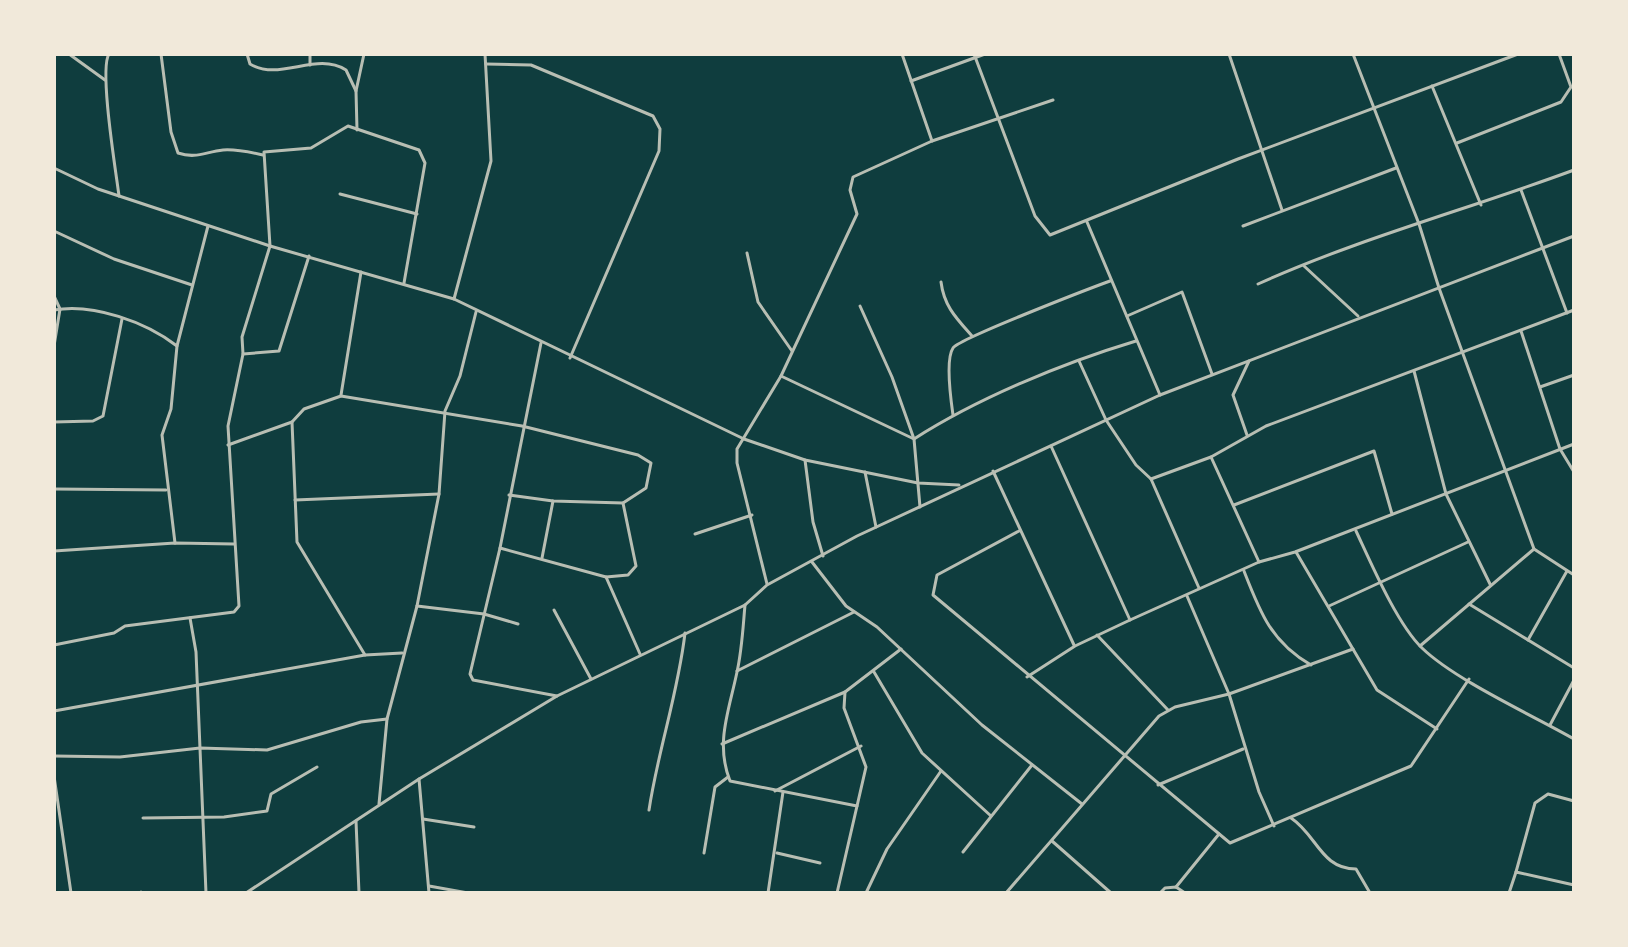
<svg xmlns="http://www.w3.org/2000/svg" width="1628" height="947" font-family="Helvetica,sans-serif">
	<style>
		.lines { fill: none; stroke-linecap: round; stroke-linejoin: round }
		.minor { stroke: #b8beb3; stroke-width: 3 }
		.tertiary { stroke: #b8beb3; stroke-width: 3 }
	</style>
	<rect width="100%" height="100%" fill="#0f3d3e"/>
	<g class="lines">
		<g class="minor">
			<polyline points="69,54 105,80"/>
			<path d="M109,54C99,69 116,172 119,196"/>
			<path d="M161,54L171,132L178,153C196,159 205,152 223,150C237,149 250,152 263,155"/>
			<path d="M247,54L250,64C280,82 316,51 346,70L356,91L357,130"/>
			<polyline points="310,54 310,65"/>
			<polyline points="902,54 932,141"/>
			<polyline points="974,54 1035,216 1050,235 1238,159 1518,54"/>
			<polyline points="1229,54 1282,210"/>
			<polyline points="1353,54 1419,224 1439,288 1534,549 1574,575"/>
			<polyline points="486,64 531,65 653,116 660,129 659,151 570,358"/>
			<polyline points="911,81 985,54"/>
			<polyline points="1432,86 1481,205"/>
			<polyline points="356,91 364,54"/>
			<polyline points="1457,143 1561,102 1571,87 1559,54"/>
			<polyline points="1521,190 1567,313"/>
			<polyline points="340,194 417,214"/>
			<polyline points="1087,222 1160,395"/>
			<polyline points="1243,226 1396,168"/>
			<polyline points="54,231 114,259 192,285"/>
			<polyline points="747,253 758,302 792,351"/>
			<polyline points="1304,266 1358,316"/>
			<path d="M941,282C944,306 956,318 972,336"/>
			<path d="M1258,284C1360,238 1469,209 1574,170"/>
			<polyline points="54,296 60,309 54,346"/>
			<polyline points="454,299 491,161 485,54"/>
			<polyline points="860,306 892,377 914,439 920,507"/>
			<path d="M54,310C93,303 146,322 177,346"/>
			<polyline points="1127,316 1182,292 1212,374"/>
			<polyline points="1521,331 1560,449 1574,472"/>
			<polyline points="541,343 500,548 470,674 473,680 557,696"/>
			<polyline points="243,354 279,351 309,256"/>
			<polyline points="1079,361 1106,420 1136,465 1151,479 1199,588"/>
			<polyline points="1414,371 1446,494 1490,584"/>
			<path d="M781,376L914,439C978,398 1063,363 1136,341"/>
			<polyline points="1540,387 1574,375"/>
			<polyline points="341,395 361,272"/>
			<path d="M953,415C951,401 945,360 953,348C958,339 1091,288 1110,281"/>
			<polyline points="54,422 93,421 103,416 122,319"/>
			<polyline points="1247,435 1233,395 1249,361"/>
			<polyline points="228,445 292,422"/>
			<polyline points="1051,446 1130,620"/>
			<polyline points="1211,457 1259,562"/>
			<polyline points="805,460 813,522 823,556"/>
			<polyline points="993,471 1074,645"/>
			<polyline points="865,472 876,527"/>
			<polyline points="1151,479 1211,457 1266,426 1574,310"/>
			<polyline points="54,489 166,490"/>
			<polyline points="509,495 553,501 623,503"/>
			<polyline points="295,500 439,494"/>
			<polyline points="1234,505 1374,451 1392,514"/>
			<polyline points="1019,531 937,575 933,595 1230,843 1411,766 1469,679"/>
			<path d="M1356,531C1371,563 1397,624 1422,648C1455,680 1532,715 1574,739"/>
			<polyline points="695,534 752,515"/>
			<polyline points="175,543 162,435 171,409 177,346 208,226"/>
			<polyline points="54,551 175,543 234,544"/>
			<polyline points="1296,552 1377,690 1437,729"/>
			<polyline points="542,558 553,501"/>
			<polyline points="812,562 846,606 877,627 982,725 1082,804"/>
			<path d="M1244,571C1260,612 1271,642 1311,665"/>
			<polyline points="606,577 640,654"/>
			<polyline points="767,584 737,463 737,449 781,376 857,214 850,190 853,177 932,141 1053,100"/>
			<polyline points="1187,596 1229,694 1259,792 1274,826"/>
			<polyline points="1469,604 1574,668"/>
			<path d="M745,605C743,627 742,650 737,672C729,711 715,743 730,781L857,806"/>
			<polyline points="417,606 484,614 518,624"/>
			<polyline points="1329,606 1468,542"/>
			<polyline points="554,610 591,679"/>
			<polyline points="190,618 196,652 206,893"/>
			<polyline points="1097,635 1168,710"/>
			<polyline points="1528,640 1567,571"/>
			<polyline points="54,645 114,633 125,626 234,612 239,606 228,426 243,354 242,337 270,246 264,152 311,148 348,126 419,150 425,163 404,283"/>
			<polyline points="1420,646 1534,549"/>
			<polyline points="402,653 365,655 297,542 292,422 304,409 341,396 522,426 638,455 651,463 646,488 623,503 636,566 628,575 606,577 500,548"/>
			<polyline points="737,671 854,612"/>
			<polyline points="874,672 922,753 991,816"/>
			<polyline points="1027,677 1075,646 1130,620 1259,562 1295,552 1574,444"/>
			<polyline points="54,711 365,655"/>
			<polyline points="1550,725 1574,680"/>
			<polyline points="722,744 845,692 901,649"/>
			<polyline points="54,756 120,757 200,748 267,750 361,722 387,719"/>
			<polyline points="54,776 71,893"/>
			<polyline points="419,779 429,893"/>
			<polyline points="1158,785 1243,749"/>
			<polyline points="775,791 861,746"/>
			<polyline points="379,804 387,719 417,606 439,494 445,411 460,376 476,312"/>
			<path d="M649,810C658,750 678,694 685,633"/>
			<polyline points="143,818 224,817 267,811 271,794 317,767"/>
			<path d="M1291,818C1317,835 1321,869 1356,869L1370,893"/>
			<polyline points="423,819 474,827"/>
			<polyline points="356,821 359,893"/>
			<polyline points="1052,841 1111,893"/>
			<polyline points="963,852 1032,765"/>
			<polyline points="704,853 715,787 728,777"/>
			<polyline points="777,853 820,863"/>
			<polyline points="1516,872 1535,803 1548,794 1574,801"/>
			<polyline points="429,886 468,893"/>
			<polyline points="1176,887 1219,834"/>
			<polyline points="141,892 141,893"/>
			<polyline points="768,893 783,792"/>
			<polyline points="837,893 866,767 844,708 845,692"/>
			<polyline points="866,893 887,849 941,771"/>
			<polyline points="1006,893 1159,716 1175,707 1229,694 1353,649"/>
			<polyline points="1160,893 1165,888 1176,887 1185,893"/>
			<polyline points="1509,893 1516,872 1574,885"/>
		</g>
		<g class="tertiary">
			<polyline points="54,168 98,189 270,246 454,299 744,439 805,460 918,483 959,485"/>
			<polyline points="246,893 419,779 557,696 745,605 767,585 857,536 1160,395 1574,236"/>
		</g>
	</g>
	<rect width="1628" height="947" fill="none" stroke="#f1e9da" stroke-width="112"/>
</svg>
